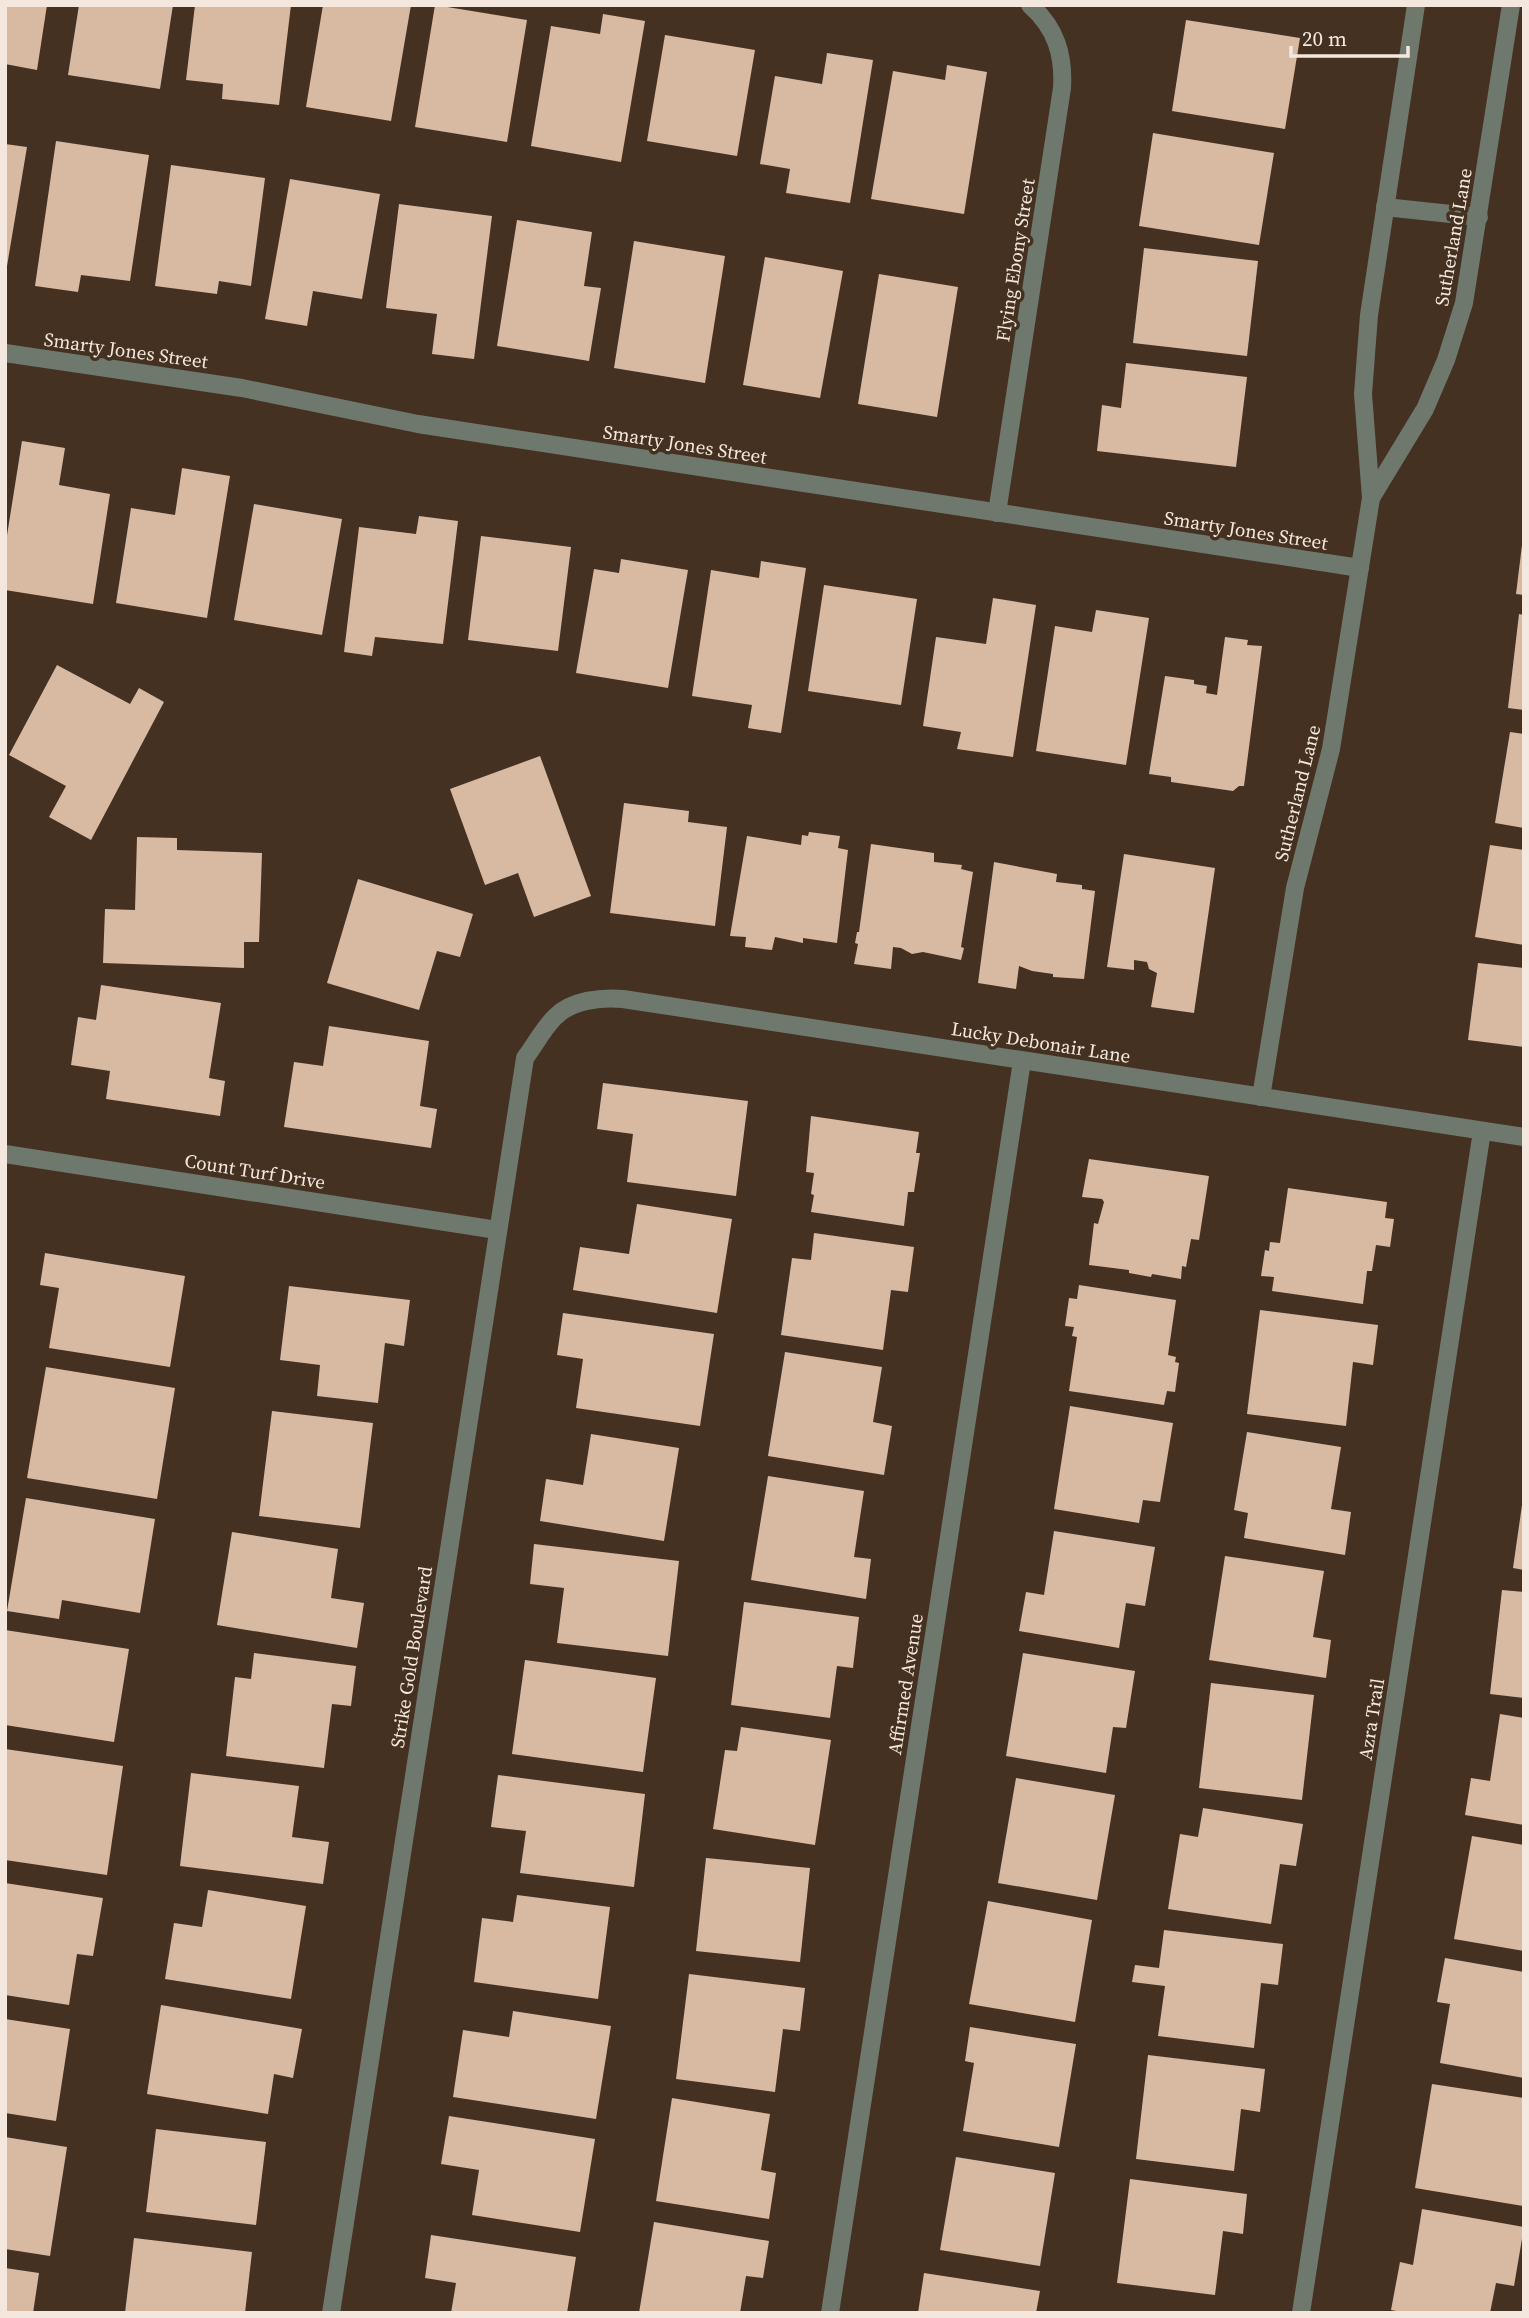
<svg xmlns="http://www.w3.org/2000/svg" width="1529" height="2318" font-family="'Source Serif 4',serif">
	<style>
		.building { fill: #d8baa2 }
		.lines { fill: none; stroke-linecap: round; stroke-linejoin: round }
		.minor { stroke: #6e786c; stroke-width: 18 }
		.labels { text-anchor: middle; stroke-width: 7; stroke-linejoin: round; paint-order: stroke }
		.street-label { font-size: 19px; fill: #f4e7dd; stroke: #453121 }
	</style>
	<rect width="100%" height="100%" fill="#453121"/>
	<g class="building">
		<polygon points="5,5 47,5 37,70 5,64"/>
		<polygon points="79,5 173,5 160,89 68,75"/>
		<polygon points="195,5 291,5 279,105 222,99 223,84 186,80"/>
		<polygon points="323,5 411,5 391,121 306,107"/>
		<polygon points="435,5 527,20 507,142 415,127"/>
		<polygon points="603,14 645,21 621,162 531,146 551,26 600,34"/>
		<polygon points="1186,20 1300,38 1285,129 1172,111"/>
		<polygon points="665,35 755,50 737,156 647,141"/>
		<polygon points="827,53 873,60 850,203 786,193 790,169 760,164 775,76 822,84"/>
		<polygon points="947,65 987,72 964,214 871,199 893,71 945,80"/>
		<polygon points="1153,133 1274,153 1259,245 1139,226"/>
		<polygon points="56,141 149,155 130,281 81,275 78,292 35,286"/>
		<polygon points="5,144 27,147 7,266 5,266"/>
		<polygon points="171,165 265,178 251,286 219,281 217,294 155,286"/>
		<polygon points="290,179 380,194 362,299 313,291 307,326 265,319"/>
		<polygon points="399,204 492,216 474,359 432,354 437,314 386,308"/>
		<polygon points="517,220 592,232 584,286 601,288 589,361 497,346"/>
		<polygon points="634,241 725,256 705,383 614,368"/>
		<polygon points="1144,248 1258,261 1247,356 1133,343"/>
		<polygon points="765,257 843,271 820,398 743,385"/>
		<polygon points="879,274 958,287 937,417 858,404"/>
		<polygon points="1126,363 1247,377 1236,467 1097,451 1102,405 1121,408"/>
		<polygon points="22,441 65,448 59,485 110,494 93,604 5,590 5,548"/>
		<polygon points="182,468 230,476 207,618 116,603 131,508 175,515"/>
		<polygon points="254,504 342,519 322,635 234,620"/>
		<polygon points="419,516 458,521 443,644 375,637 372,656 344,652 359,527 416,534"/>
		<polygon points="481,536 571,547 558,651 468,640"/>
		<polygon points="1522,545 1524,545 1524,595 1516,594"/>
		<polygon points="621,559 688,570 668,688 576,673 594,569 619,573"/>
		<polygon points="761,561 806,568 781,733 748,728 752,705 692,696 711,570 759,578"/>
		<polygon points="824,585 917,599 901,705 808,691"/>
		<polygon points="993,598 1036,605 1013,757 957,749 961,732 923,726 936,637 986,644"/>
		<polygon points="1096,610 1149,618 1126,765 1036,751 1055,626 1092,632"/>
		<polygon points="1519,614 1524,615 1524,710 1508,708"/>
		<polygon points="1225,637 1248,640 1247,645 1262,646 1244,786 1239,786 1233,791 1171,782 1171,777 1149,774 1165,676 1194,680 1194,684 1207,686 1206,693 1217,695"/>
		<polygon points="57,665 130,704 139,688 164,702 91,840 49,817 66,786 9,755"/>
		<polygon points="1510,732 1524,734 1524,828 1495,823"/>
		<polygon points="540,756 591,896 534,917 518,873 485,885 450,789"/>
		<polygon points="624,803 689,811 688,822 727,827 715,926 610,913"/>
		<polygon points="809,832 840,836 838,848 848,850 837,943 803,938 803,943 775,937 772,950 745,947 746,937 730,936 747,836 801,845 802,835 808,836"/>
		<polygon points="137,837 177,838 177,850 262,853 259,942 244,942 244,968 103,963 105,909 135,910"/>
		<polygon points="871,844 934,853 934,862 962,865 961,869 973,872 961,947 964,948 961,960 923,952 912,954 901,948 893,947 891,969 854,964 858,944 855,943 857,932 859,932"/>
		<polygon points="1490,845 1524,850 1524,945 1475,937"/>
		<polygon points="1124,854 1215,868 1194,1013 1151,1007 1157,973 1149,969 1147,962 1134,960 1134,970 1107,967"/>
		<polygon points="994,862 1057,874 1056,882 1082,885 1082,889 1095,891 1084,979 1053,977 1053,974 1032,971 1019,966 1016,989 978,983"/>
		<polygon points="358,879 473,914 460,957 437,951 419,1010 327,983"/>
		<polygon points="1478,963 1524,968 1524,1047 1468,1040"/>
		<polygon points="101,985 221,1003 209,1078 225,1081 220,1116 106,1099 110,1071 71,1065 78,1017 96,1020"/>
		<polygon points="329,1026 429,1041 420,1106 437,1109 431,1148 284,1127 294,1062 323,1066"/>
		<polygon points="603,1083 748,1101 736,1196 627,1182 633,1134 597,1129"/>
		<polygon points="811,1116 919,1132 916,1153 920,1153 914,1192 908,1192 904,1226 811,1212 814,1195 811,1194 814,1173 806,1172"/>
		<polygon points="1089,1159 1209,1176 1199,1240 1191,1239 1186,1267 1182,1266 1181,1279 1152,1274 1151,1277 1129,1273 1129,1270 1089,1265 1094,1223 1098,1224 1104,1202 1102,1199 1082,1197"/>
		<polygon points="1288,1188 1387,1202 1385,1218 1394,1219 1390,1247 1376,1245 1372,1271 1367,1271 1363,1304 1272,1291 1274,1277 1261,1276 1265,1250 1269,1251 1270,1242 1280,1243"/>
		<polygon points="637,1204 732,1219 717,1313 573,1290 580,1247 629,1254"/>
		<polygon points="814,1233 914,1247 908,1292 891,1290 883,1350 781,1335 792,1258 811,1260"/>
		<polygon points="45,1253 185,1276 170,1367 49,1348 59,1288 40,1285"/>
		<polygon points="1079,1285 1176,1300 1168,1355 1176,1357 1175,1362 1179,1363 1175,1392 1167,1391 1164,1405 1069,1391 1077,1337 1072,1336 1074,1327 1065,1326 1069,1298 1077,1299"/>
		<polygon points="289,1286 410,1300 404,1346 385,1343 378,1403 317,1396 320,1365 280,1360"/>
		<polygon points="1260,1310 1378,1325 1373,1365 1353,1362 1346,1426 1247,1414"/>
		<polygon points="563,1313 714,1334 700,1426 576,1408 583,1359 557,1355"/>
		<polygon points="785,1352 882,1367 873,1422 892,1426 884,1475 768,1456"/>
		<polygon points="46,1367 175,1388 157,1499 27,1478"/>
		<polygon points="1070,1406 1173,1423 1160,1502 1143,1500 1139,1523 1054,1509"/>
		<polygon points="272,1411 373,1423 360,1528 259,1516"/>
		<polygon points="1247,1432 1341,1447 1331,1509 1351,1512 1345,1555 1244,1538 1248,1513 1234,1510"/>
		<polygon points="591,1434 679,1448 664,1541 540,1521 546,1479 583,1485"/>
		<polygon points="768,1476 864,1491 854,1557 871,1559 866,1599 751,1580"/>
		<polygon points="26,1498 155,1519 140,1613 62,1600 59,1619 7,1611"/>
		<polygon points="1522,1505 1524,1505 1524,1570 1513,1568"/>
		<polygon points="1054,1531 1155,1547 1145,1606 1126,1603 1119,1648 1019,1631 1026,1592 1044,1595"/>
		<polygon points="232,1532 338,1549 331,1598 364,1603 357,1648 217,1625"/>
		<polygon points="534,1544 679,1561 668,1656 557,1643 564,1588 530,1584"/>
		<polygon points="1225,1556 1324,1571 1313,1637 1331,1640 1326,1678 1209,1660"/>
		<polygon points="1502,1590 1524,1592 1524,1698 1490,1694"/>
		<polygon points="744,1602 859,1617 853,1668 837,1666 830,1718 731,1705"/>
		<polygon points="5,1630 129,1649 114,1742 5,1725"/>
		<polygon points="254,1653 356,1666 351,1706 332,1704 324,1768 226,1756 235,1677 251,1679"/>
		<polygon points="1023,1653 1135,1671 1126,1728 1113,1727 1106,1773 1006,1756"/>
		<polygon points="525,1660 656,1678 643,1772 512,1754"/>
		<polygon points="1211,1683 1314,1695 1302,1800 1199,1788"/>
		<polygon points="1500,1714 1524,1718 1524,1825 1465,1815 1471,1778 1490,1781"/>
		<polygon points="741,1727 831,1740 815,1845 713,1829 725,1750 737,1751"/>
		<polygon points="5,1749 123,1766 107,1875 5,1860"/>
		<polygon points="191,1773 299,1786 292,1837 329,1842 323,1884 180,1866"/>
		<polygon points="498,1775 645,1794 634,1887 520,1873 526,1831 491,1827"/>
		<polygon points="1016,1778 1115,1795 1097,1900 998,1883"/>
		<polygon points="1203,1808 1303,1824 1296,1866 1280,1864 1271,1924 1168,1909 1180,1834 1198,1837"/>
		<polygon points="1472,1836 1524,1845 1524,1951 1454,1939"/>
		<polygon points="706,1858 810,1868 800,1962 696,1951"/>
		<polygon points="5,1883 103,1898 93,1956 77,1954 69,2005 5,1995"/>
		<polygon points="208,1890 306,1906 291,1999 165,1979 174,1923 202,1927"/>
		<polygon points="517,1895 610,1907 598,1999 474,1982 482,1918 513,1922"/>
		<polygon points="988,1901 1092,1920 1075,2022 969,2004"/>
		<polygon points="1164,1930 1283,1944 1278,1985 1261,1983 1254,2048 1158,2036 1165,1986 1132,1982 1135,1965 1159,1968"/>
		<polygon points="1445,1958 1524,1972 1524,2078 1440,2063 1450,2004 1437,2002"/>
		<polygon points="689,1974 805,1988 800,2031 783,2029 775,2092 676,2079"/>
		<polygon points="161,2005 302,2029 293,2078 274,2074 268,2114 147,2094"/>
		<polygon points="513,2011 611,2026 596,2119 453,2097 463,2030 509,2037"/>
		<polygon points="5,2019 70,2029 56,2121 5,2113"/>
		<polygon points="970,2027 1076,2044 1059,2147 963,2131 974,2063 965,2061"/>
		<polygon points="1148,2055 1265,2069 1260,2112 1241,2109 1234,2171 1136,2159"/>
		<polygon points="1432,2084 1524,2098 1523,2206 1415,2188"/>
		<polygon points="672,2098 770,2114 761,2170 776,2173 769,2219 656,2201"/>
		<polygon points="449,2116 595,2139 580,2232 472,2215 479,2170 441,2164"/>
		<polygon points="156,2129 266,2142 256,2225 146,2212"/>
		<polygon points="5,2137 67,2147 50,2256 5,2249"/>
		<polygon points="956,2157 1055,2173 1040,2266 940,2250"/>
		<polygon points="1130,2179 1247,2194 1243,2234 1223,2231 1215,2295 1117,2283"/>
		<polygon points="1422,2209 1524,2227 1514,2286 1496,2283 1490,2313 1407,2313 1391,2310 1400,2262 1413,2265"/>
		<polygon points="654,2222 769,2241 763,2278 746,2276 740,2313 639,2313"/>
		<polygon points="431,2235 576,2257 567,2313 451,2313 456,2283 425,2278"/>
		<polygon points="134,2238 252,2252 245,2313 125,2313"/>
		<polygon points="5,2268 39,2273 33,2313 5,2313"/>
		<polygon points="924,2273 1040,2291 1036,2313 918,2313"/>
	</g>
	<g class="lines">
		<g class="minor">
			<polyline points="1385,207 1479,217"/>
			<polyline points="5,353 242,388 418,424 1360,568"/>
			<polyline points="1371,498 1425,409 1446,360 1464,303 1511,5"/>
			<path d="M997,513L1062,88C1064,55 1056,28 1030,5"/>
			<polyline points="1261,1097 1295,888 1331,749 1371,498 1363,394 1369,315 1416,5"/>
			<polyline points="5,1154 497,1230"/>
			<path d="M331,2313L525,1058C535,1045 543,1029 555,1017C571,1000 602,997 623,999L1524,1137"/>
			<polyline points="830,2313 1022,1061"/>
			<polyline points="1301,2313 1482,1131"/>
		</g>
	</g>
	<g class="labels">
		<g class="street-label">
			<text transform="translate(1453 237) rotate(-80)" y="7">Sutherland Lane</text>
			<text transform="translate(1015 260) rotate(-81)" y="7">Flying Ebony Street</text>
			<text transform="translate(126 350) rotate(8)" y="7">Smarty Jones Street</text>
			<text transform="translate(685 444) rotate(9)" y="7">Smarty Jones Street</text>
			<text transform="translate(1246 530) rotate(9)" y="7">Smarty Jones Street</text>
			<text transform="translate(1297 793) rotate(-76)" y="7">Sutherland Lane</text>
			<text transform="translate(1041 1042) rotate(9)" y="7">Lucky Debonair Lane</text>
			<text transform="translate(255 1171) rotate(9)" y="7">Count Turf Drive</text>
			<text transform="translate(411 1657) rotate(-81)" y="7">Strike Gold Boulevard</text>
			<text transform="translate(905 1684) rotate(-81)" y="7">Affirmed Avenue</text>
			<text transform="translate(1371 1719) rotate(-81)" y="7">Azra Trail</text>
		</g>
	</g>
	<rect width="1529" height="2318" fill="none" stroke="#f4e7dd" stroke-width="14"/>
	<path d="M1291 46v10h117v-10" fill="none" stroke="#f4e7dd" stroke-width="3.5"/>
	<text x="1302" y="46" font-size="21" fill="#f4e7dd" stroke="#453121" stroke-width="5" paint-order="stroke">20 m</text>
</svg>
